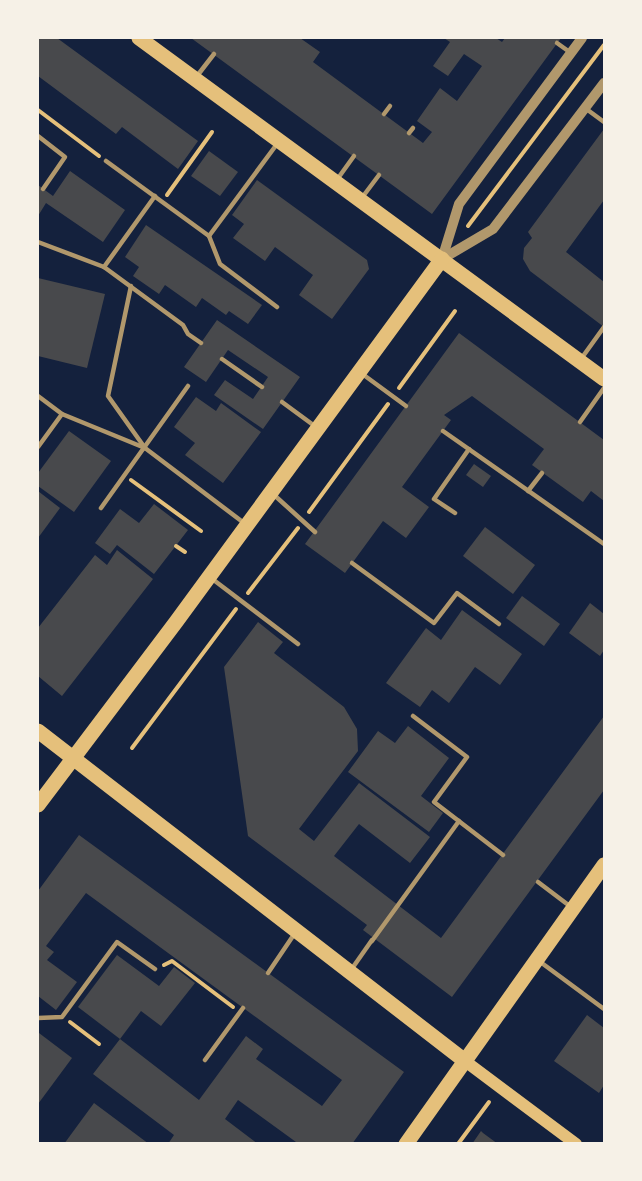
<svg xmlns="http://www.w3.org/2000/svg" width="642" height="1181" font-family="Rubik,sans-serif">
	<style>
		.building { fill: #48494c }
		.lines { fill: none; stroke-linecap: round; stroke-linejoin: round }
		.path { stroke: #e5c07b; stroke-width: 4 }
		.service { stroke: #b1986c; stroke-width: 4.5 }
		.tertiary { stroke: #b1986c; stroke-width: 10 }
		.secondary { stroke: #e5c07b; stroke-width: 12 }
		.primary { stroke: #e5c07b; stroke-width: 15 }
	</style>
	<rect width="100%" height="100%" fill="#14213d"/>
	<g class="building">
		<polygon points="38,38 57,38 198,141 178,169 122,127 116,134 38,76"/>
		<polygon points="191,38 300,38 320,52 313,62 423,143 432,132 417,121 440,88 457,101 482,66 464,54 448,76 433,66 450,42 444,38 496,38 502,42 505,38 561,38 432,214"/>
		<polygon points="604,129 604,200 566,252 604,282 604,327 530,271 523,259 524,248 532,238 528,232"/>
		<polygon points="209,151 238,172 220,196 191,176"/>
		<polygon points="70,171 125,210 103,242 46,203 38,216 38,185 53,196"/>
		<polygon points="257,180 367,260 369,269 332,319 299,295 313,275 275,247 265,261 233,238 244,224 232,215"/>
		<polygon points="146,225 262,305 248,324 229,311 226,315 202,298 196,307 165,285 159,294 133,276 139,267 125,257"/>
		<polygon points="38,278 105,294 87,368 38,356"/>
		<polygon points="217,320 300,377 263,429 214,395 225,380 253,399 268,377 228,350 206,382 184,367"/>
		<polygon points="459,333 604,440 604,501 591,491 583,502 532,465 544,449 472,396 444,415 451,420 402,487 429,507 406,538 383,521 345,573 305,544"/>
		<polygon points="196,397 216,411 221,403 261,432 223,483 185,455 195,443 174,427"/>
		<polygon points="69,431 111,461 74,512 38,486 38,473"/>
		<polygon points="474,464 491,476 483,487 466,475"/>
		<polygon points="38,491 60,508 38,538"/>
		<polygon points="154,504 188,530 154,574 117,545 110,554 95,543 120,509 139,523"/>
		<polygon points="485,527 535,565 513,594 463,556"/>
		<polygon points="117,550 153,579 62,696 38,676 38,628 95,555 107,565"/>
		<polygon points="522,596 560,624 544,646 506,618"/>
		<polygon points="590,603 604,614 604,650 600,656 569,633"/>
		<polygon points="462,610 522,654 500,685 475,667 449,703 432,690 420,707 386,683 426,628 441,640"/>
		<polygon points="258,622 283,642 274,653 344,707 357,729 358,751 299,829 314,841 359,783 430,837 410,863 359,824 334,856 441,938 604,716 604,790 452,997 363,930 367,925 248,836 224,667"/>
		<polygon points="408,726 449,758 421,796 443,813 429,832 348,772 378,731 395,743"/>
		<polygon points="79,835 404,1072 352,1144 295,1144 296,1142 238,1100 225,1119 258,1144 168,1144 174,1135 93,1074 120,1039 199,1100 246,1036 263,1049 256,1059 322,1106 342,1080 86,893 46,946 54,952 47,960 77,982 56,1010 38,996 38,891"/>
		<polygon points="117,955 159,986 174,967 195,983 161,1026 141,1011 120,1039 78,1007"/>
		<polygon points="587,1015 604,1028 604,1085 599,1093 554,1061"/>
		<polygon points="39,1033 72,1058 38,1104 38,1035"/>
		<polygon points="94,1103 149,1144 64,1144"/>
		<polygon points="481,1131 483,1133 498,1144 472,1144"/>
	</g>
	<g class="lines">
		<g class="path">
			<polyline points="38,110 99,156"/>
			<polyline points="167,195 212,132"/>
			<polyline points="468,226 604,45"/>
			<polyline points="399,388 455,311"/>
			<polyline points="131,480 201,531"/>
			<polyline points="309,512 388,404"/>
			<polyline points="176,546 185,552"/>
			<polyline points="248,593 298,528"/>
			<polyline points="132,748 236,609"/>
			<polyline points="164,965 172,961 233,1007"/>
			<polyline points="70,1022 99,1044"/>
			<polyline points="458,1144 489,1102"/>
		</g>
		<g class="service">
			<polyline points="557,43 571,53"/>
			<polyline points="197,76 214,54"/>
			<polyline points="585,108 604,122"/>
			<polyline points="384,114 390,106"/>
			<polyline points="409,133 413,128"/>
			<polyline points="38,136 65,157 43,189"/>
			<polyline points="106,161 209,236 220,264 277,307"/>
			<polyline points="336,181 354,156"/>
			<polyline points="361,199 379,175"/>
			<polyline points="209,236 277,144"/>
			<polyline points="38,242 104,267 183,325 188,334 201,343"/>
			<polyline points="104,267 155,196"/>
			<polyline points="131,286 108,396 145,448"/>
			<polyline points="222,359 262,387"/>
			<polyline points="581,359 604,327"/>
			<polyline points="361,373 406,406"/>
			<polyline points="38,396 62,414"/>
			<polyline points="282,402 316,427"/>
			<polyline points="580,422 604,388"/>
			<polyline points="443,431 604,544"/>
			<polyline points="38,447 62,414 145,448 244,523"/>
			<polyline points="528,491 542,473"/>
			<polyline points="273,494 315,532"/>
			<polyline points="101,508 188,386"/>
			<polyline points="455,513 434,499 469,449"/>
			<polyline points="352,563 434,623 457,593 499,624"/>
			<polyline points="211,578 298,644"/>
			<polyline points="413,716 467,757 434,802 503,855"/>
			<polyline points="538,882 571,907"/>
			<polyline points="372,941 459,821"/>
			<polyline points="539,961 604,1009"/>
			<polyline points="351,970 372,940"/>
			<polyline points="268,973 295,933"/>
			<polyline points="38,1018 62,1017 117,942 155,969"/>
			<polyline points="205,1060 243,1008"/>
		</g>
		<g class="tertiary">
			<polyline points="442,259 459,204 582,38"/>
			<polyline points="442,259 493,229 604,83"/>
		</g>
		<polyline class="secondary" points="465,1061 576,1144"/>
		<g class="primary">
			<polyline points="139,38 604,379"/>
			<polyline points="38,731 465,1061"/>
			<polyline points="38,805 176,622 442,259"/>
			<polyline points="406,1144 604,865"/>
		</g>
	</g>
	<rect width="642" height="1181" fill="none" stroke="#f6f1e7" stroke-width="78"/>
</svg>
